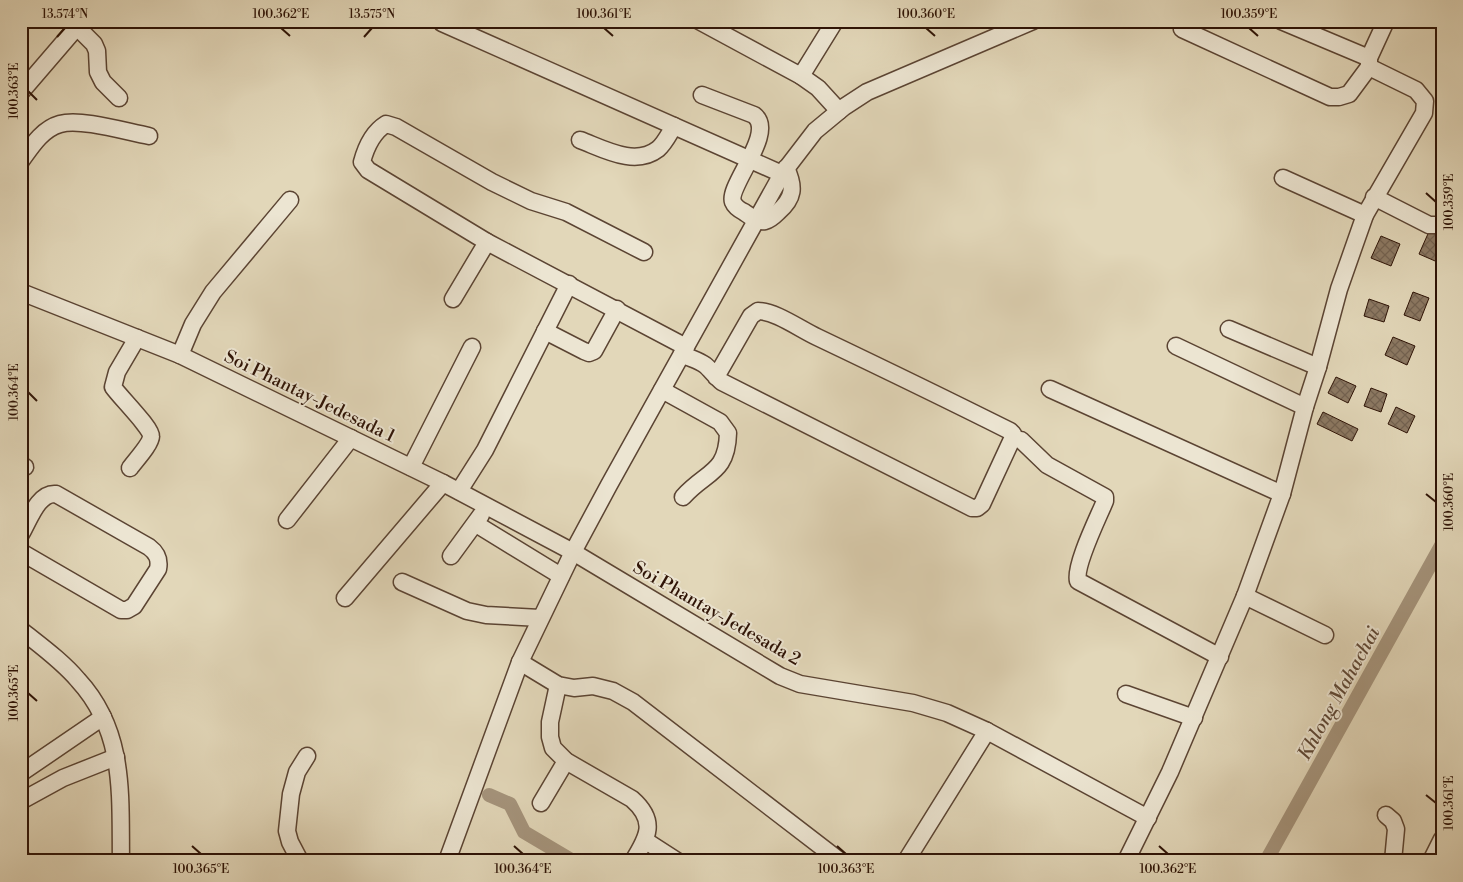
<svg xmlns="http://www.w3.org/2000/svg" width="1463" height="882" font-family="'Libre Bodoni',serif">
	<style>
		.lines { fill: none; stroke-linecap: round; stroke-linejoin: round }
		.canal { stroke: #a5947c; stroke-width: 14 }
		.building { fill: url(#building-cross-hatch); stroke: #2e1306 }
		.minor-casing { stroke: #5b4433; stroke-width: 19 }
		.minor { stroke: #ece5d2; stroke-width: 16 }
		.ticks { fill: none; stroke: #2e1306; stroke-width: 2 }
		.labels { text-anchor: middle; stroke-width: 4; stroke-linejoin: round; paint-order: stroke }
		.street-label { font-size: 18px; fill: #2e1306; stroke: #ece5d2 }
		.water-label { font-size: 19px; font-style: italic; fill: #5e4735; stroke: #ece5d2 }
		.neatline { fill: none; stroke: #2e1306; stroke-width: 2 }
		.ticks-label { font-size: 12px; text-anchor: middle; fill: #2e1306 }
	</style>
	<defs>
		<pattern id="building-cross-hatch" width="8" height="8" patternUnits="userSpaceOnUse" patternTransform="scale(1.25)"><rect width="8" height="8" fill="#8c7963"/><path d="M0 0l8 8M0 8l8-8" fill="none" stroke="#736250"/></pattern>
	</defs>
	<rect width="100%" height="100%" fill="#e2d7b9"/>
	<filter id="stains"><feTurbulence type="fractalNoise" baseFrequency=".004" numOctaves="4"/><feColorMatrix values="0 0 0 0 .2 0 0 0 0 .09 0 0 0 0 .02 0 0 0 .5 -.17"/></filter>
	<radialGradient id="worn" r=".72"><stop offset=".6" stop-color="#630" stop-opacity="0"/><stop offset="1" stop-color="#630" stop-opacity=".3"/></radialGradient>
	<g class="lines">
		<g class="canal">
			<polyline points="489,795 510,804 524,832 573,861"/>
			<polyline points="1266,861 1442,544"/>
		</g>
	</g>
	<g class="building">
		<polygon points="1431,227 1442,232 1442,264 1419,254"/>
		<polygon points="1381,236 1400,244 1391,266 1371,258"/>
		<polygon points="1413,292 1429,298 1420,321 1404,315"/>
		<polygon points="1369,299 1389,306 1384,322 1364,316"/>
		<polygon points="1393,337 1415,346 1407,365 1385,355"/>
		<polygon points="1336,377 1356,386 1348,403 1328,393"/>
		<polygon points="1371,388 1387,394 1381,412 1364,406"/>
		<polygon points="1396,407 1415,416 1407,433 1388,424"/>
		<polygon points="1323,412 1358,429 1352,441 1317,424"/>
	</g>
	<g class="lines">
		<defs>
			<g id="minor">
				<polyline points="699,21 801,76 818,88 839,111"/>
				<polyline points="1281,21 1369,58"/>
				<polyline points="442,23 782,174"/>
				<polyline points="77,27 94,44 97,51 98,72 103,82 119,98"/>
				<polyline points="1182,29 1330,97 1339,97 1349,94 1369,67 1369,58 1386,21"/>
				<polyline points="801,76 835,21"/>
				<polyline points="21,92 82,21"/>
				<path d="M702,95L754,115C777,132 727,186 733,202C735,207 740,210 744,212C750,216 758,223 765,221C769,220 775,215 778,212C794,198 795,187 786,168"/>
				<path d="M580,140C604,149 635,167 658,149C665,143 669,134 674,126"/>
				<path d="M21,161C31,147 42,129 60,124C81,118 127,132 149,136"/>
				<polyline points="1283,178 1365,215"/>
				<polyline points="1374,197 1429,225 1442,225"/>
				<path d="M644,252L566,212L531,201L492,182L396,127L386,124C373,132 366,147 362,162L368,170L487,242L686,347"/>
				<polyline points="21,292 180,355 443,483 573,552 780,676 800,684 913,703 947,713 987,731 1148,818"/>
				<polyline points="453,299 487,242"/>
				<polyline points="1229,329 1318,367"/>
				<polyline points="545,331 584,351 589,353 594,351 617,309"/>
				<polyline points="1176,346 1305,407"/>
				<path d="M682,354C689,358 698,360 705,365C709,368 716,377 722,382L972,508H977L982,504L1013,437V434L1010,431C946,399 882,368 817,337C800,329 775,311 758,311L751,316L716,377"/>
				<polyline points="180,355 193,324 213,292 290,200"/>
				<polyline points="1050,389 1282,494"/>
				<path d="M662,390L720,422L728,433C727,474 706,471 683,497"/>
				<path d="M1021,440L1047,465L1105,497V501C1098,518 1074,566 1078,581L1220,657"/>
				<polyline points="21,465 25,467"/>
				<polyline points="411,467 472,347"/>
				<path d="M130,468C135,461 151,444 151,436C152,429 120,397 113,387L117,372L137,338"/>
				<polyline points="459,491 485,450 569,284"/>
				<polyline points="287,520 351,438"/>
				<polyline points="476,524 561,576"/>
				<path d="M21,534C29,521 38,492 56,494L149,547C157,553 160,559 158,569L134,606L127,610H121L21,552"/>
				<polyline points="451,556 481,515"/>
				<polyline points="402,582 467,611 486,615 540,618"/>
				<polyline points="1245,596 1325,635"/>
				<polyline points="345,598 443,483"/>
				<path d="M21,630C41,646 62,661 78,680C126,732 120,796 121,861"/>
				<polyline points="520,662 558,685 574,688 593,686 613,691 633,702 840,861"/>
				<path d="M558,685L550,722V737L553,748L566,761L632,799C657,821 648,837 633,861"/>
				<polyline points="1126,694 1194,718"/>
				<polyline points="21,773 103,717"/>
				<polyline points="21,801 63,778 116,757"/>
				<polyline points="541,803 566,761"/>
				<polyline points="1386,815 1393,821 1396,829 1393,861"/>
				<polyline points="646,841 677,861"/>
				<polyline points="21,857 23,861"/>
				<polyline points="300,861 290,842 287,831 291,794 297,772 307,756"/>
				<polyline points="447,861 520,662 573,552 609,485 782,174 815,131 844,107 867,92 1033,21"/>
				<polyline points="906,861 987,731"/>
				<polyline points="1126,861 1170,772 1245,596 1282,494 1305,407 1318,367 1339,289 1365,215 1424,113 1425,101 1416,90 1369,67"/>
				<polyline points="1431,861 1442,839"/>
			</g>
		</defs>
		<use href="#minor" class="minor-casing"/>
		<use href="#minor" class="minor"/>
	</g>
	<path class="ticks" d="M281,28L290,36M604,28L613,36M926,28L935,36M1249,28L1258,36M57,37L65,28M364,37L372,28M28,91L37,100M1426,193L1436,202M28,392L37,401M1426,494L1436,502M28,693L37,701M1426,795L1436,803M192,846L201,854M514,846L523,854M837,846L846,854M1159,846L1168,854"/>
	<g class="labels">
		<g class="street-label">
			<text transform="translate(310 396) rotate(26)" y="6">Soi Phantay-Jedesada 1</text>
			<text transform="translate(717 613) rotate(30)" y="6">Soi Phantay-Jedesada 2</text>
		</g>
		<g class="water-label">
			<text transform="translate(1338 693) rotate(-61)" y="7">Khlong Mahachai</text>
		</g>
	</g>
	<rect width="1463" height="882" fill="none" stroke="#e2d7b9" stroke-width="55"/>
	<rect x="28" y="28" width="1408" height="826" class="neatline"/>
	<g class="ticks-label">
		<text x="65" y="18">13.574°N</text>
		<text x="281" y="18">100.362°E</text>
		<text x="372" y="18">13.575°N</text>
		<text x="604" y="18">100.361°E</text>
		<text x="926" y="18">100.360°E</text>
		<text x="1249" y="18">100.359°E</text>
		<text transform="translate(14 91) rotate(-90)" y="4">100.363°E</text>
		<text transform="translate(1449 202) rotate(-90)" y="4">100.359°E</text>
		<text transform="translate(14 392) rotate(-90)" y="4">100.364°E</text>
		<text transform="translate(1449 502) rotate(-90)" y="4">100.360°E</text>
		<text transform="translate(14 693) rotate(-90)" y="4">100.365°E</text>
		<text transform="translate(1449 803) rotate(-90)" y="4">100.361°E</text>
		<text x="201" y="873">100.365°E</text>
		<text x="523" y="873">100.364°E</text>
		<text x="846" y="873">100.363°E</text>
		<text x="1168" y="873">100.362°E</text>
	</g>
	<rect width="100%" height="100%" filter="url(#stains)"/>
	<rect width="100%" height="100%" fill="url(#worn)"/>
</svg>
